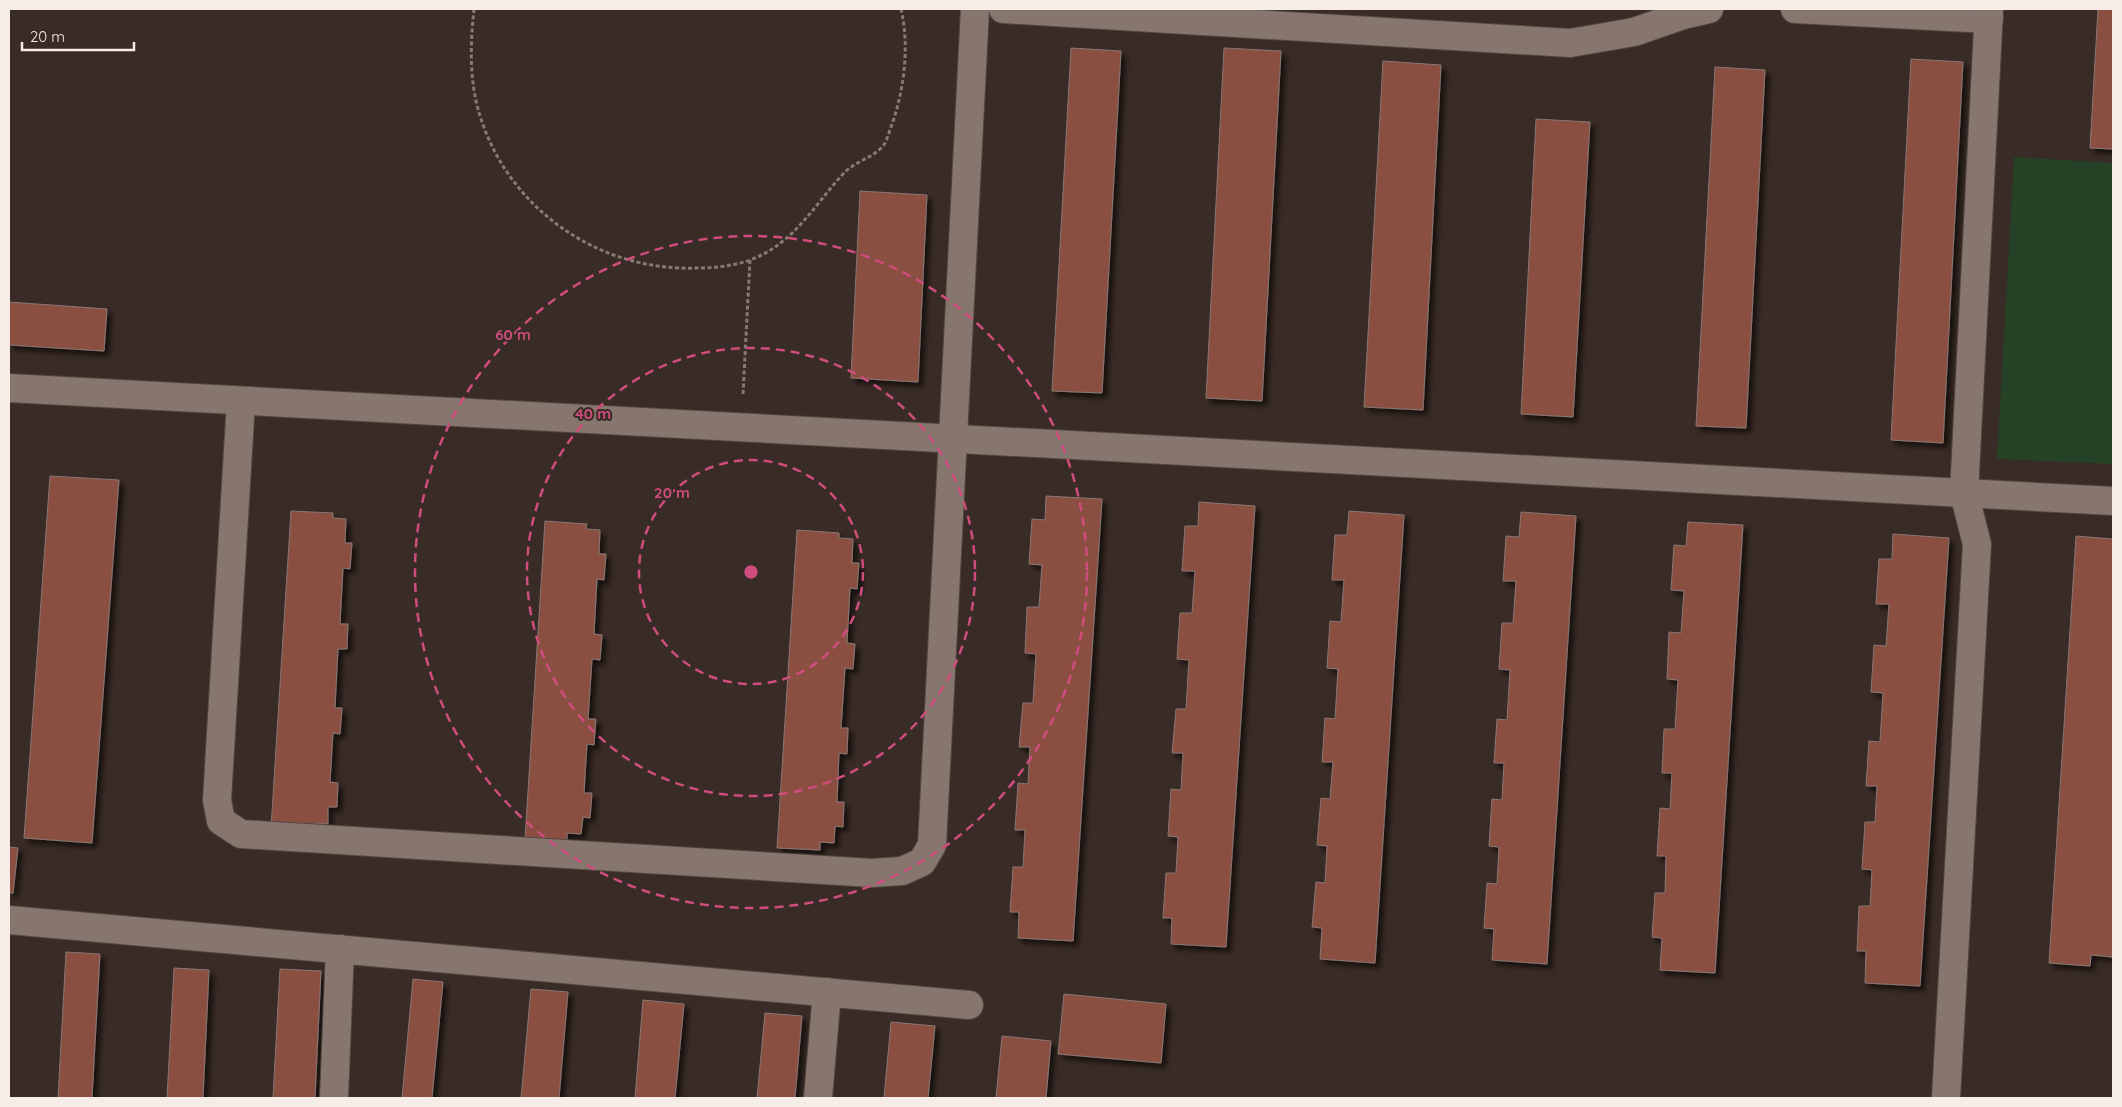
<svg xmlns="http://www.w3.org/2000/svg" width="2122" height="1107" font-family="Quicksand,sans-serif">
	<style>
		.garden { fill: #264226 }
		.building { fill: #8b4f43; stroke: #897774; filter: url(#shadow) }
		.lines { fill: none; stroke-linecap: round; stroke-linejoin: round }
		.minor-casing { stroke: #534742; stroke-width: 30 }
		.path { stroke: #867a74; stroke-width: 3; stroke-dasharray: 4 2.5; stroke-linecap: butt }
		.minor { stroke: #86766e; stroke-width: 28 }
		.ring { fill: none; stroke: #cf4d7e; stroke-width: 2.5; stroke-dasharray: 9 6 }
		.centre { fill: #cf4d7e; stroke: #392b25; stroke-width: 2.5 }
		.ring-label { font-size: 15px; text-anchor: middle; font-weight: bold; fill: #cf4d7e; stroke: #392b25; stroke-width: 4; stroke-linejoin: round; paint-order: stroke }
	</style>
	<defs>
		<filter id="shadow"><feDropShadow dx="4.5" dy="4.5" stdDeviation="2.5" flood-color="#0009"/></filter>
	</defs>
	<rect width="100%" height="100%" fill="#392b25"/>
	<polygon class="garden" points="2014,157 2113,163 2113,464 1997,459"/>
	<g class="building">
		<polygon points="2098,9 2113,9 2113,149 2090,148"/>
		<polygon points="1071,48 1121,51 1102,393 1052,391"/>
		<polygon points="1224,48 1281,51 1262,401 1206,398"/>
		<polygon points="1911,59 1963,62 1943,443 1891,440"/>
		<polygon points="1383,61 1441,65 1423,410 1364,407"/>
		<polygon points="1715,67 1765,70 1746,428 1696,426"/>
		<polygon points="1536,119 1590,122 1573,417 1521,414"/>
		<polygon points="860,191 927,195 918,382 851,378"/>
		<polygon points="9,302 107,309 104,351 9,345"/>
		<polygon points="50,476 119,480 92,843 24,838"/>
		<polygon points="1046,496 1102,499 1073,941 1018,938 1019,912 1010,912 1013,867 1023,867 1025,830 1015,830 1018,783 1028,784 1030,747 1019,747 1023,703 1033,703 1036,654 1025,653 1027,607 1039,607 1042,565 1029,564 1032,519 1045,520"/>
		<polygon points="1199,502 1255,506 1226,947 1171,944 1172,918 1163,918 1166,873 1176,873 1178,837 1168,836 1171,789 1181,790 1183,753 1172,753 1176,709 1186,709 1189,660 1177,659 1180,613 1192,613 1195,571 1182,571 1185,526 1198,526"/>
		<polygon points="291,511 333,513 333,518 346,519 345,543 352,543 350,569 343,568 340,624 348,624 347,649 338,649 335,708 342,708 340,734 333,733 330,782 338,783 337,807 328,807 328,824 314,823 313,831 271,828"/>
		<polygon points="1349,511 1404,515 1375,963 1320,959 1322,928 1312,927 1316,882 1325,883 1327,846 1317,845 1321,798 1330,799 1333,762 1322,762 1325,718 1335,719 1338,669 1327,668 1330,621 1341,622 1344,580 1332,580 1335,535 1347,535"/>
		<polygon points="1521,512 1576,516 1547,964 1492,960 1494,929 1484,928 1487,883 1497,884 1499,847 1489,846 1492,799 1502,800 1504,763 1494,763 1497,719 1507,720 1510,670 1499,669 1502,623 1513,623 1516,581 1503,581 1506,536 1519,537"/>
		<polygon points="545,521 587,524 586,529 600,530 599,554 606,554 604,580 597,579 594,634 602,635 600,660 592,659 588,719 596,719 594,745 587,744 584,793 592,793 590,818 583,817 581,834 567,833 567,841 525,839"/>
		<polygon points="1688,522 1743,525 1715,973 1660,970 1662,938 1652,937 1655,893 1665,893 1666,856 1657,856 1660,808 1670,809 1672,773 1662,773 1664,729 1675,729 1678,680 1667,679 1669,632 1681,633 1684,591 1671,590 1674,545 1686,546"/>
		<polygon points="797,530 839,533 839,538 853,539 852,563 859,563 857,589 850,588 847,643 855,644 853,669 845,668 841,728 848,728 847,754 839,753 837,802 844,802 843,827 835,826 834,843 820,842 820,850 777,848"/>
		<polygon points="1893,534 1949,538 1920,986 1865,983 1866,951 1857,951 1859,906 1870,906 1872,870 1862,869 1865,822 1875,822 1877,786 1866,786 1869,741 1880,742 1883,693 1871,692 1874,645 1886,646 1889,604 1876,604 1879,559 1892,559"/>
		<polygon points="2076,536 2113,539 2113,941 2112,957 2091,955 2090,966 2049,963"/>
		<polygon points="9,847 18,848 13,893 9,893"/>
		<polygon points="66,952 100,954 92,1098 58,1098"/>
		<polygon points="174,968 209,970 203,1098 167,1098"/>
		<polygon points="280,969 321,971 315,1098 273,1098"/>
		<polygon points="413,979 443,982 432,1098 402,1098"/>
		<polygon points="531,989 568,992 559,1098 521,1098"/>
		<polygon points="1064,994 1166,1004 1161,1063 1058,1054"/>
		<polygon points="643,1000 684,1004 675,1098 635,1098"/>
		<polygon points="765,1013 802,1016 795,1098 757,1098"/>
		<polygon points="891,1022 935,1026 928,1098 884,1098"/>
		<polygon points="1002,1036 1051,1041 1046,1098 996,1098"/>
	</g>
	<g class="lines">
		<defs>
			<g id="minor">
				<polyline points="1003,9 1570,43 1634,32 1683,15 1709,9"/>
				<polyline points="1795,9 1989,19"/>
				<polyline points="9,388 2113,501"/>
				<polyline points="241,401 217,800 221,821 241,834 872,873 902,871 922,862 932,845 975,9"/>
				<polyline points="9,920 969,1005"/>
				<polyline points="334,1098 340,949"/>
				<polyline points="818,1098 827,992"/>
				<polyline points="1946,1098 1977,544 1964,493 1989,9"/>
			</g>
		</defs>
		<use href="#minor" class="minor-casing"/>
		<g class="path">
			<path d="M474,9C470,46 469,83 481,119C511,211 601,272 697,268C714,268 733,266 750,260C794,244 814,205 844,173C856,161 872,158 882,147C886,144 888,135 890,130C904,92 910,48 901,9"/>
			<polyline points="743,394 750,260"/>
		</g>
		<use href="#minor" class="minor"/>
	</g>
	<g class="ring">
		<circle cx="751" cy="572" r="112"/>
		<circle cx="751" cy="572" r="224"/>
		<circle cx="751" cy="572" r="336"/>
	</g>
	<circle cx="751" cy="572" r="8" class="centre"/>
	<g class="ring-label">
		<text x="513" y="340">60 m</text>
		<text x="593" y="419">40 m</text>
		<text x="672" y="498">20 m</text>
	</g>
	<rect width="2122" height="1107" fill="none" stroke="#f6ece8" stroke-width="20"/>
	<path d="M22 42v8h112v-8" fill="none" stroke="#f6ece8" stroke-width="2.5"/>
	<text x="30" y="42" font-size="15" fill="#f6ece8" stroke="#392b25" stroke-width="4" paint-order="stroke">20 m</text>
</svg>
